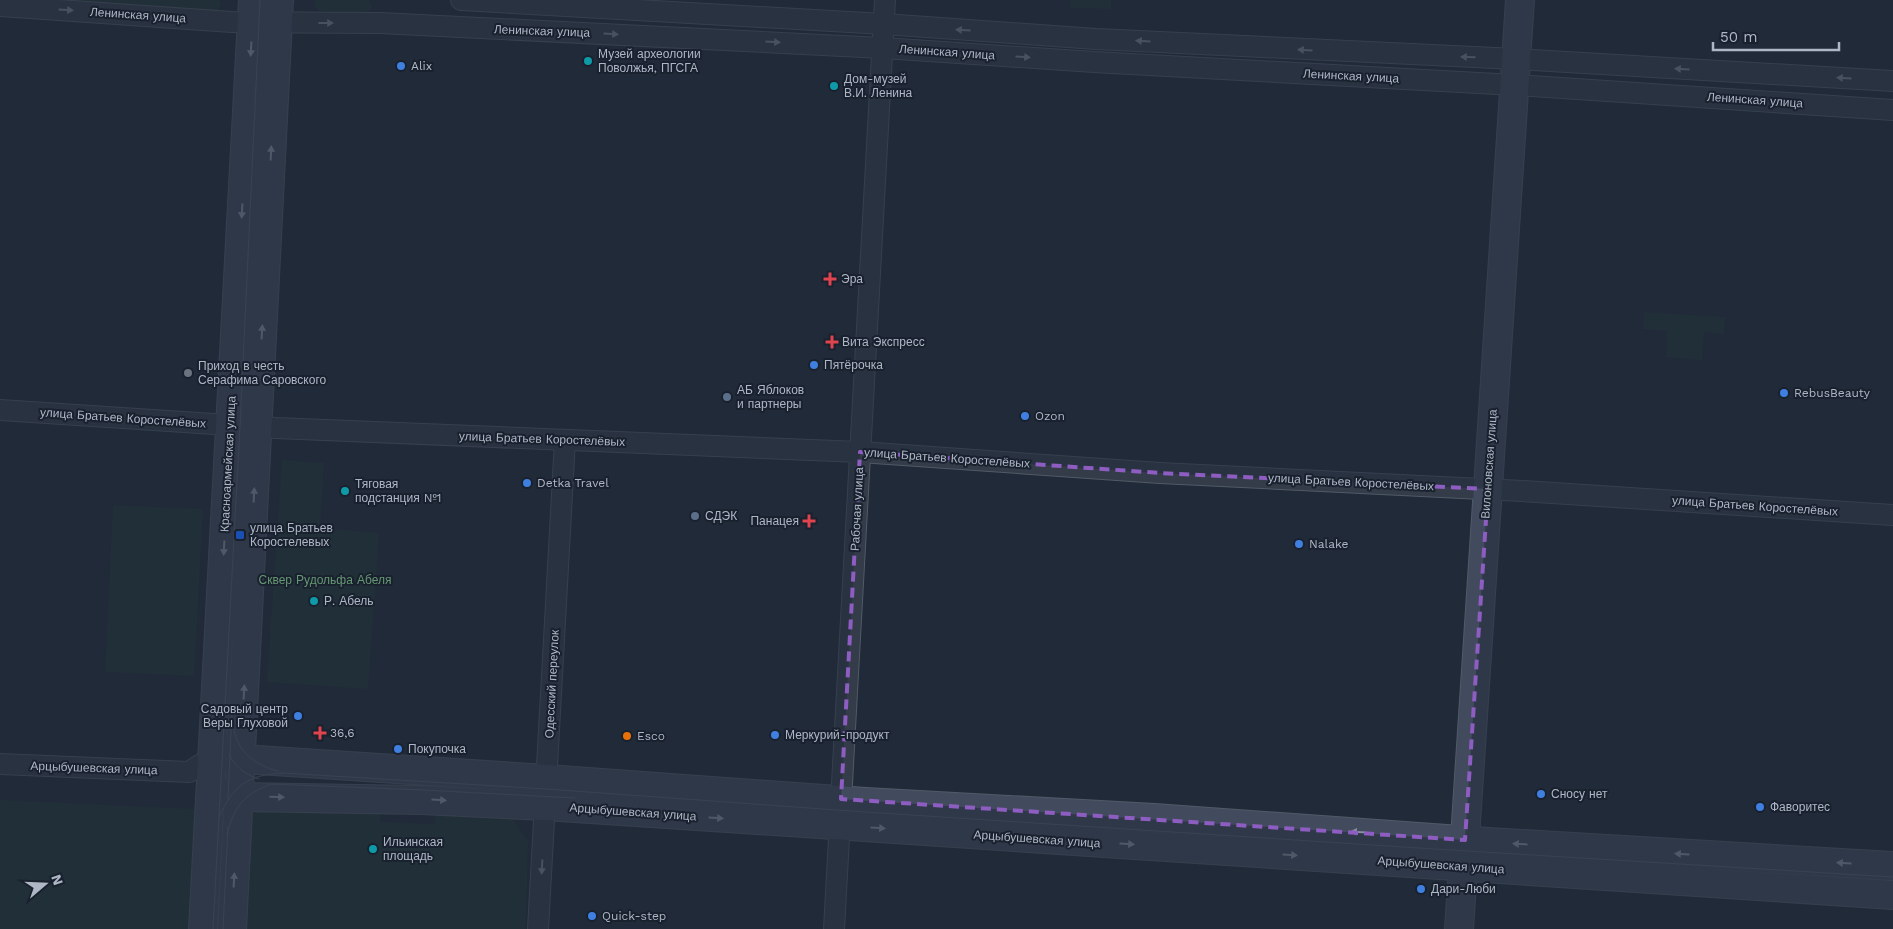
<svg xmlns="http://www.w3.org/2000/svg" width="1893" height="929" font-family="'Work Sans',sans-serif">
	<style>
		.green { fill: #22373a }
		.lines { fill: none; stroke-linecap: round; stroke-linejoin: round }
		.street-casing { stroke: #515a67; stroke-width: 22 }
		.secondary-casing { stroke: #515a67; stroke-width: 30 }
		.street { stroke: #343c49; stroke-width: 20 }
		.secondary { stroke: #414b5d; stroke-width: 28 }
		.tram { stroke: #556071; stroke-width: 1 }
		.oneway { fill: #77808e }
		.oneway2 { fill: #8891a1 }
		.marked { fill: none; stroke: #8d5dc1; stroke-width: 4; stroke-dasharray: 10 6; stroke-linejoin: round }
		.culture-dot { fill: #0f9aa8; stroke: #19212e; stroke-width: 2 }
		.shop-dot { fill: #3f7fe0; stroke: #19212e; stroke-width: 2 }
		.health-dot { fill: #e0444e; stroke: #19212e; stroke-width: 2 }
		.worship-dot { fill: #6b7280; stroke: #19212e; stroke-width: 2 }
		.service-dot { fill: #5c6f8a; stroke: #19212e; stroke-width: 2 }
		.transit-dot { fill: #1a4fb4; stroke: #19212e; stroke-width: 2 }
		.food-dot { fill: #e8710a; stroke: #19212e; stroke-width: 2 }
		.labels { text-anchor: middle; stroke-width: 4; stroke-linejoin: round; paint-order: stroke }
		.street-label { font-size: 12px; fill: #aeb7c6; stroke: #19212e }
		.poi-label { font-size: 12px; fill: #aeb7c6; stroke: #19212e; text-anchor: start }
		.park-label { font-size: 12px; fill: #659772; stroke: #19212e }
	</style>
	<rect width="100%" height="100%" fill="#202a39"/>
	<g class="green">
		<polygon points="2,0 220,0 221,4 218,10 214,11"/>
		<polygon points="314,0 369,0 372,7 371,10 366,13 320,11 315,7"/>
		<polygon points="1071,0 1111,0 1111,9 1070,8"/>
		<polygon points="1644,312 1725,317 1724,334 1704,332 1702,360 1666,357 1667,331 1643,329"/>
		<polygon points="282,460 324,463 320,528 379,533 368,689 267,682"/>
		<polygon points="113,505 203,509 194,676 105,672"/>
		<polygon points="0,800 196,809 192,929 0,929"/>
		<polygon points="272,802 380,807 380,822 434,824 435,808 508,812 528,842 526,929 244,929 249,817"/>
	</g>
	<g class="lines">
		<defs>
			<g id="street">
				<polyline points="461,0 884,24 1096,39 1516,59 1893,81"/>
				<polyline points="0,6 232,22 380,23 883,48 1094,62 1515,85 1893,110"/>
				<polyline points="0,410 276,428 860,452 1160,473 1522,491 1893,515"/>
				<polyline points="0,764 189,772 212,757"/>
				<polyline points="538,929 565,440"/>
				<polyline points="834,929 885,0"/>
			</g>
			<g id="secondary">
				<polyline points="212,757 547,779 865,802 1154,818 1488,842 1893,866"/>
				<polyline points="211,793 246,797 422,800 545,806 1893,895"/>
				<polyline points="203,929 253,0"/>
				<polyline points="232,929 279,0"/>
				<polyline points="1459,929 1520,0"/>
			</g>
		</defs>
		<use href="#street" class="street-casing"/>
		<use href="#secondary" class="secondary-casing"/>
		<use href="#street" class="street"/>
		<use href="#secondary" class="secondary"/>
		<g class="tram">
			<path d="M234,730C238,753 257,766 278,771"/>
			<path d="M229,754C234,766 247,776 259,779"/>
			<polyline points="228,799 232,709"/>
			<path d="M219,817C234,785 247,775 283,773L546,789L865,812L1434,849L1893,877"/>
			<path d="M227,834C234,807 244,794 271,784L423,790L575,798"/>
			<polyline points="213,929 240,426 260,0"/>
			<polyline points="223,929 228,827"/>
		</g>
	</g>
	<defs><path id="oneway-solid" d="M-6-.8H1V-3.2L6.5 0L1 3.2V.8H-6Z" transform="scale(1.25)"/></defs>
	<g class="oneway">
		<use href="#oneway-solid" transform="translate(66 10) rotate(4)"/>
		<use href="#oneway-solid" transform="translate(326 23)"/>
		<use href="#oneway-solid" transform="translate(963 30) rotate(-176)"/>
		<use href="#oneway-solid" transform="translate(611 34) rotate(3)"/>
		<use href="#oneway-solid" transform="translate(1143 41) rotate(-176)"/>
		<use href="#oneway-solid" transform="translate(773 42) rotate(3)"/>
		<use href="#oneway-solid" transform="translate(1305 50) rotate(-177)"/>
		<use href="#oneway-solid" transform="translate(1023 57) rotate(4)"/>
		<use href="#oneway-solid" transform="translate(1468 57) rotate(-178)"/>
		<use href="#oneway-solid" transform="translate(1682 69) rotate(-177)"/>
		<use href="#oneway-solid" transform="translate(1844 78) rotate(-177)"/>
		<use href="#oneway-solid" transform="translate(542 867) rotate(93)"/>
	</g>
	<g class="oneway2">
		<use href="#oneway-solid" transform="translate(251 49) rotate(93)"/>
		<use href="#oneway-solid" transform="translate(271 153) rotate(-87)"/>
		<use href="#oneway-solid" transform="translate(242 211) rotate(93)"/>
		<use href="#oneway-solid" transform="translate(262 332) rotate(-87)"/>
		<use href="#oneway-solid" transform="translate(254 495) rotate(-87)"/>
		<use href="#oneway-solid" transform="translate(224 548) rotate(93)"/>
		<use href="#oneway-solid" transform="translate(244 692) rotate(-87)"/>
		<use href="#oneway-solid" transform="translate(277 797) rotate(1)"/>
		<use href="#oneway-solid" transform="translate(439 800) rotate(3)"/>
		<use href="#oneway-solid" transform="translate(716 818) rotate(4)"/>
		<use href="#oneway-solid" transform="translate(878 828) rotate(4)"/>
		<use href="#oneway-solid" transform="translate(1358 832) rotate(-176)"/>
		<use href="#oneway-solid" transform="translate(1127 844) rotate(4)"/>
		<use href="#oneway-solid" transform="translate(1520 844) rotate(-177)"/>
		<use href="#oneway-solid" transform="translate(1682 854) rotate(-177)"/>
		<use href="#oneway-solid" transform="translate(1290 855) rotate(4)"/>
		<use href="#oneway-solid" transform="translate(1844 863) rotate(-177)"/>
		<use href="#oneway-solid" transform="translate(234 880) rotate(-87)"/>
	</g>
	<path d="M0 0H1893V929H0ZM860,452L1160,473L1488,489L1465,840L841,799Z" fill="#202a39" fill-opacity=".55" fill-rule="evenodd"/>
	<path class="marked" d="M860,452L1160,473L1488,489L1465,840L841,799Z"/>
	<g class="culture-dot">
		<circle cx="588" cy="61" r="5"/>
		<circle cx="834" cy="86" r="5"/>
		<circle cx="345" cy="491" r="5"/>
		<circle cx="314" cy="601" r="5"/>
		<circle cx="373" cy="849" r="5"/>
	</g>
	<g class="shop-dot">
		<circle cx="401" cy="66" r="5"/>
		<circle cx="814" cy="365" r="5"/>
		<circle cx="1784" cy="393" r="5"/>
		<circle cx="1025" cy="416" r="5"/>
		<circle cx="527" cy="483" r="5"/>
		<circle cx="1299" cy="544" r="5"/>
		<circle cx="298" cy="716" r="5"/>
		<circle cx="775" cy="735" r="5"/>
		<circle cx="398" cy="749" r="5"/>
		<circle cx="1541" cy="794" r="5"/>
		<circle cx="1760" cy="807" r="5"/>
		<circle cx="1421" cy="889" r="5"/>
		<circle cx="592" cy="916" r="5"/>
	</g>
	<g class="health-dot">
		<path d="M827.5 271.5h5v5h5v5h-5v5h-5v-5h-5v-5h5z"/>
		<path d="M829.5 334.5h5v5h5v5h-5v5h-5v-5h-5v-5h5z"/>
		<path d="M806.5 513.5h5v5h5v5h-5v5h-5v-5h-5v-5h5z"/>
		<path d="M317.5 725.5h5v5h5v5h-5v5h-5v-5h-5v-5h5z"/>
	</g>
	<circle class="worship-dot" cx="188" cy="373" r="5"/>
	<g class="service-dot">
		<circle cx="727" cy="397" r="5"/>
		<circle cx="695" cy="516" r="5"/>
	</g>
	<rect class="transit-dot" x="235" y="530" width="10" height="10" rx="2.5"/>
	<circle class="food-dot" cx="627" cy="736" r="5"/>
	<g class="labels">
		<g class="street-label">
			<text transform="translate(138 15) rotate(4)" y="4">Ленинская улица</text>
			<text transform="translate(542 31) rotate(2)" y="4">Ленинская улица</text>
			<text transform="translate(947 52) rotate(4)" y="4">Ленинская улица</text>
			<text transform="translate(1351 76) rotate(3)" y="4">Ленинская улица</text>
			<text transform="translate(1755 100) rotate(4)" y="4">Ленинская улица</text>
			<text transform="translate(123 418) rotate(4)" y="4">улица Братьев Коростелёвых</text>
			<text transform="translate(542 439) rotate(2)" y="4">улица Братьев Коростелёвых</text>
			<text transform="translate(947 458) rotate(4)" y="4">улица Братьев Коростелёвых</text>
			<text transform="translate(228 464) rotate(-87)" y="4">Красноармейская улица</text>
			<text transform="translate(1489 464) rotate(-86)" y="4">Вилоновская улица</text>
			<text transform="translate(1351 482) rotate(3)" y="4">улица Братьев Коростелёвых</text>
			<text transform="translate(1755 506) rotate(4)" y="4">улица Братьев Коростелёвых</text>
			<text transform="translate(857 509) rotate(-87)" y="4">Рабочая улица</text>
			<text transform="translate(552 684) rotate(-87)" y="4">Одесский переулок</text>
			<text transform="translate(94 768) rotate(2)" y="4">Арцыбушевская улица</text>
			<text transform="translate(633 812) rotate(4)" y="4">Арцыбушевская улица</text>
			<text transform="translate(1037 839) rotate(4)" y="4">Арцыбушевская улица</text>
			<text transform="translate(1441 865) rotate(4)" y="4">Арцыбушевская улица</text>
		</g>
		<g class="poi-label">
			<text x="598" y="58">Музей археологии<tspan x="598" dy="14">Поволжья, ПГСГА</tspan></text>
			<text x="411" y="70">Alix</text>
			<text x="844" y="83">Дом-музей<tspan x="844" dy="14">В.И. Ленина</tspan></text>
			<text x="841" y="283">Эра</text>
			<text x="842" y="346">Вита Экспресс</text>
			<text x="824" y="369">Пятёрочка</text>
			<text x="198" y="370">Приход в честь<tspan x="198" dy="14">Серафима Саровского</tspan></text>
			<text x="737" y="394">АБ Яблоков<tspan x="737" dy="14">и партнеры</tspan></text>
			<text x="1794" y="397">RebusBeauty</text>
			<text x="1035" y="420">Ozon</text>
			<text x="537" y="487">Detka Travel</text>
			<text x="355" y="488">Тяговая<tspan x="355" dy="14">подстанция №1</tspan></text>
			<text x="705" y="520">СДЭК</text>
			<text x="799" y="525" text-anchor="end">Панацея</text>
			<text x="250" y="532">улица Братьев<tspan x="250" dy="14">Коростелевых</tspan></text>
			<text x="1309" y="548">Nalake</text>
			<text x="324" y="605">Р. Абель</text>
			<text x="288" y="713" text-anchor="end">Садовый центр<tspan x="288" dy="14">Веры Глуховой</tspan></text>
			<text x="330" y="737">36,6</text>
			<text x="785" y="739">Меркурий-продукт</text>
			<text x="637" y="740">Esco</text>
			<text x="408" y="753">Покупочка</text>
			<text x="1551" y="798">Сносу нет</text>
			<text x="1770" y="811">Фаворитес</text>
			<text x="383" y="846">Ильинская<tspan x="383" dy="14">площадь</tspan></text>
			<text x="1431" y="893">Дари-Люби</text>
			<text x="602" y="920">Quick-step</text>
		</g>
		<g class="park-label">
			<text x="325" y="584">Сквер Рудольфа Абеля</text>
		</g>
	</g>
	<g transform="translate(45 884) rotate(71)" stroke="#19212e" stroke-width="4" paint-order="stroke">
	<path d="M0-4L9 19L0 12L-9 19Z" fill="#aeb7c6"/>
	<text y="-8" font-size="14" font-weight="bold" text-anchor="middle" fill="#aeb7c6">N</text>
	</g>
	<path d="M1713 42v8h126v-8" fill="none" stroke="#aeb7c6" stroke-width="2.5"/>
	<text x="1720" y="42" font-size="15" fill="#aeb7c6" stroke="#19212e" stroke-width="4" paint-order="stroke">50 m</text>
</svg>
